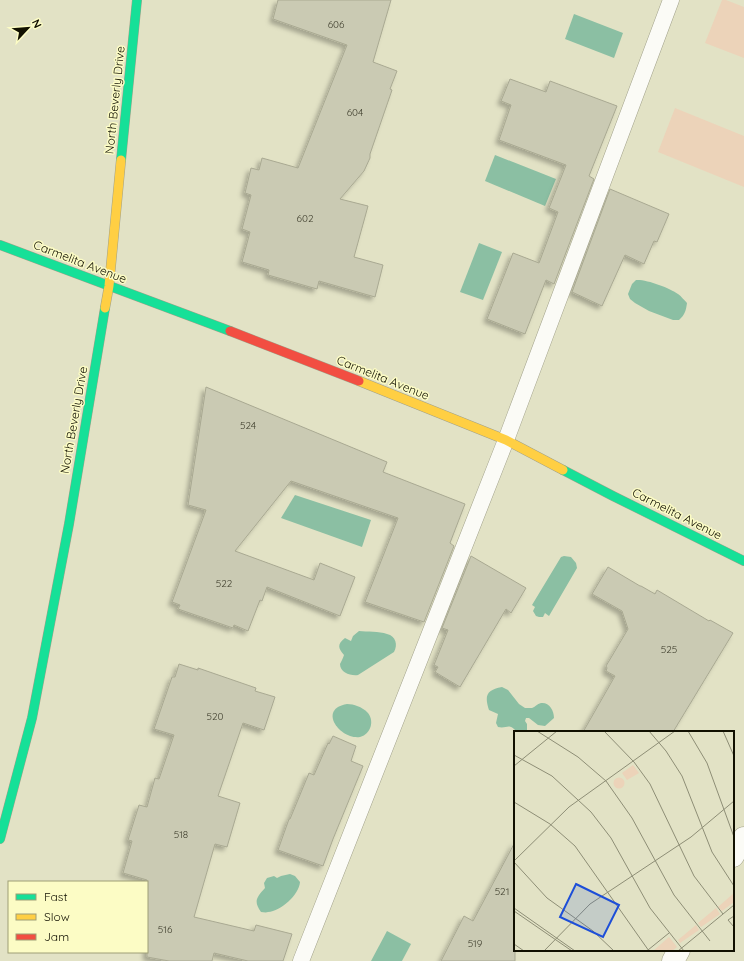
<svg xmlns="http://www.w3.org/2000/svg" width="744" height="961" font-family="Quicksand,sans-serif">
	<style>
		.green { fill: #ecd3b9 }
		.water { fill: #8bbfa3 }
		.building { fill: #cacab3; stroke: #a9a992; filter: url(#shadow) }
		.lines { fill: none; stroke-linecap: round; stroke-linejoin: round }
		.lane-casing { stroke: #a1a18a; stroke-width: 17 }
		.street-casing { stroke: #a1a18a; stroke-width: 23 }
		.fast-casing { stroke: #a1a18a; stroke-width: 10 }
		.slow-casing { stroke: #a1a18a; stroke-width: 10 }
		.jam-casing { stroke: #a1a18a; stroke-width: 10 }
		.lane { stroke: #fbfbf6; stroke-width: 16 }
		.street { stroke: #fbfbf6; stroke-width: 22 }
		.fast { stroke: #16e098; stroke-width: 9 }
		.slow { stroke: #ffcf43; stroke-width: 9 }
		.jam { stroke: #f24e42; stroke-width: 9 }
		.labels { text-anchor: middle; stroke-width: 3; stroke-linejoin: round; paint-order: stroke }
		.number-label { font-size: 10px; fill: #3f3e2d }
		.street-label { font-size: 12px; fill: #111000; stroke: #fcfcc5 }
		.inset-road { fill: none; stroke: #8e8e76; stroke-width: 1 }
		.view { fill: #1d4ed8; fill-opacity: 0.15; stroke: #1d4ed8; stroke-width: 2 }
		.inset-edge { fill: none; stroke: #111000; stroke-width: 2 }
	</style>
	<defs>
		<filter id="shadow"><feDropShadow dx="-3.5" dy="3.5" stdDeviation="2" flood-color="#0004"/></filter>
	</defs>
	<rect width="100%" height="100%" fill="#e2e2c5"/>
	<g class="green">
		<polygon points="722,0 726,0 744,7 744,58 705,43"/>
		<polygon points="675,108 744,136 744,187 658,152"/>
	</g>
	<g class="water">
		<polygon points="574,14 623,33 614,58 565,39"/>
		<polygon points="495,155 556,179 545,206 485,181"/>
		<polygon points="479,243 502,252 483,300 460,292"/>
		<path d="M636,280C646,279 670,288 678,294C681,296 684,300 687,303C686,310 685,315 679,320H673L649,311L635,303L630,299L628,294L632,284Z"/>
		<polygon points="295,495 371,520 362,547 281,518"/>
		<polygon points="564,556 571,557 576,563 577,568 549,616 545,613 543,617 539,617 536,616 533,611 535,607 532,605 561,557"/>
		<path d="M359,631C367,632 379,631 387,634C396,636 398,645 394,652L358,675C351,676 340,673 340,664C341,662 343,658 344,655C338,648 337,644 345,638L351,641L353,636Z"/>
		<path d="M502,687L508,690L519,704L525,708C526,708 532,708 532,708C535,707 537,704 541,703C549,702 554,710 554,718L545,726L538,725L529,718H526L525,721L527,724V731L526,732H517C508,722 508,729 498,727L496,723L498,714L489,710C484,695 487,690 502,687Z"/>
		<path d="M347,704C354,704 362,707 367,712C375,720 371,734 360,737C340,740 317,709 347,704Z"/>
		<path d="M290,874L295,876L300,882C299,895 281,911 268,912C266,913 263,912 261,912C253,901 257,897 265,888L264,883L267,878L274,876L277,878L281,876Z"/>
		<polygon points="387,931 411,944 402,961 371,961"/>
	</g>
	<g class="building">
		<polygon points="278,0 391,0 373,62 397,71 390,89 392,90 370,154 370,158 364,171 340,199 368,206 354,257 383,265 375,297 319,281 317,289 268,275 269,270 242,262 250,232 242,229 251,195 245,193 251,168 259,170 262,158 298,168 347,45 273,19"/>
		<polygon points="510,79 546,92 550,81 617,106 589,176 594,179 554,284 546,280 525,334 487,319 513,253 539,263 558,212 549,208 566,165 499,140 511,105 501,101"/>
		<polygon points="610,189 669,214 657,242 654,241 644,264 625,255 602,306 572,292"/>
		<polygon points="206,387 387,462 383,472 465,504 450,543 454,546 424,622 365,602 398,518 291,481 235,551 314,580 320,563 355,577 340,616 267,587 262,601 260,600 248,631 234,625 233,628 178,609 180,605 172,602 206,510 188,505"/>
		<polygon points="471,556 526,588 511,613 506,609 460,687 435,672 438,667 434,665 448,630 442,628"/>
		<polygon points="608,567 640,586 641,586 655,594 657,590 709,621 710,620 733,633 673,732 583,732 615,676 606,671 607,668 606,666 628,629 622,611 592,594"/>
		<polygon points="179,664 198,670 198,668 256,688 255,691 275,697 264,730 243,723 218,796 240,803 227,847 215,844 194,917 254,931 256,925 292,934 283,961 248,961 214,953 212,961 169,961 147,957 147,880 123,873 132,841 128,840 139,805 147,807 155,778 159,779 174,735 154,729 172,677 175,677"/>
		<polygon points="333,736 356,746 351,761 363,766 333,839 323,866 278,850 289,819 290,819 309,773 314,775 328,743 329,744"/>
		<polygon points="515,842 515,961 441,961 464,916 473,921"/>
	</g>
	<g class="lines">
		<defs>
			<polyline id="lane" points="301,961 506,440 671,0"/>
			<g id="street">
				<polyline points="733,856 744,838"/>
				<polyline points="673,961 679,950"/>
			</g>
			<g id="fast">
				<polyline points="121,160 137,0"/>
				<polyline points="0,245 230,331"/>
				<polyline points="563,470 613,496 744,561"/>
				<polyline points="0,839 32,718 69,524 105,308"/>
			</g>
			<g id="slow">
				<polyline points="105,308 109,286 121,160"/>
				<polyline points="359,381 506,440 563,470"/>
			</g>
			<polyline id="jam" points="230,331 359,381"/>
		</defs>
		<use href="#lane" class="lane-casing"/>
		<use href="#street" class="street-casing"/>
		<use href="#fast" class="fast-casing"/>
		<use href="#slow" class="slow-casing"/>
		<use href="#jam" class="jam-casing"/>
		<use href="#lane" class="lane"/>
		<use href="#street" class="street"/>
		<use href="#fast" class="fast"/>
		<use href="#slow" class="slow"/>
		<use href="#jam" class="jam"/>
	</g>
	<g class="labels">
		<g class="number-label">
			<text x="336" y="28">606</text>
			<text x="355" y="116">604</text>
			<text x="305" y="222">602</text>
			<text x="248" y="429">524</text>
			<text x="224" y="587">522</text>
			<text x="669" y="653">525</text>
			<text x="215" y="720">520</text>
			<text x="181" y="838">518</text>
			<text x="502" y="895">521</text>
			<text x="165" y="933">516</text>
			<text x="475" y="947">519</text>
		</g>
		<g class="street-label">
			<text transform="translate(115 100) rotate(-84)" y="4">North Beverly Drive</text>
			<text transform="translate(80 262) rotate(21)" y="4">Carmelita Avenue</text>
			<text transform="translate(383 378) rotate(22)" y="4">Carmelita Avenue</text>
			<text transform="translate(74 420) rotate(-80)" y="4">North Beverly Drive</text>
			<text transform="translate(677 514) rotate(27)" y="4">Carmelita Avenue</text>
		</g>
	</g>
	<g transform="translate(514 731)">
		<rect width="220" height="220" fill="#e2e2c5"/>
		<path d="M119,34L125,42L113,49L108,42ZM99.5 52a5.5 5.5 0 1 1 11 0a5.5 5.5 0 1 1-11 0ZM220,162V171L208,180L204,176ZM202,177L206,183L187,196L184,192ZM182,194L185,199L166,212L164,209ZM155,206L163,216L158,220H139Z" fill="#ecd3b9"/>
		<path class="inset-road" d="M23,0L64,26L92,50L118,87L160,164L196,210M90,0L120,31L136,53L180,145L209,183M135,0L152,20L168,45L198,121L220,155M174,0L193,32L220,106M209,0L220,25M0,24L38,45L77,81L97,107L136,177L170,220M0,35L43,0M0,71L36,93L61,115L135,220M0,130L55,76L161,0M0,131L33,167L79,200L100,220M0,177L61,220M0,180L58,220M220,185L214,189L220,196M0,213L10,220M134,219L155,202M30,220L76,173L177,106L220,70M164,220L220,174"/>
		<path class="view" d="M62,153L105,174L89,206L46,186Z"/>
		<rect width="220" height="220" class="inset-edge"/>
	</g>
	<rect x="8" y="881" width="140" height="72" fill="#fcfcc5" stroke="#9e9e76"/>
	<rect x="16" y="894" width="20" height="6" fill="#16e098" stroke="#9e9e76"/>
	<text x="44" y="901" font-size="12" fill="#111000">Fast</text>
	<rect x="16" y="914" width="20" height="6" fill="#ffcf43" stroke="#9e9e76"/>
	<text x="44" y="921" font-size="12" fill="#111000">Slow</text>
	<rect x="16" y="934" width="20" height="6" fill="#f24e42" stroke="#9e9e76"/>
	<text x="44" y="941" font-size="12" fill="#111000">Jam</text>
	<g transform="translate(28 28) rotate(64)" stroke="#fcfcc5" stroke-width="3" paint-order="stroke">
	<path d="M0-3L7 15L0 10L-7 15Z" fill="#111000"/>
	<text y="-6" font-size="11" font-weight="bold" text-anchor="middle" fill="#111000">N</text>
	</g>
</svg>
